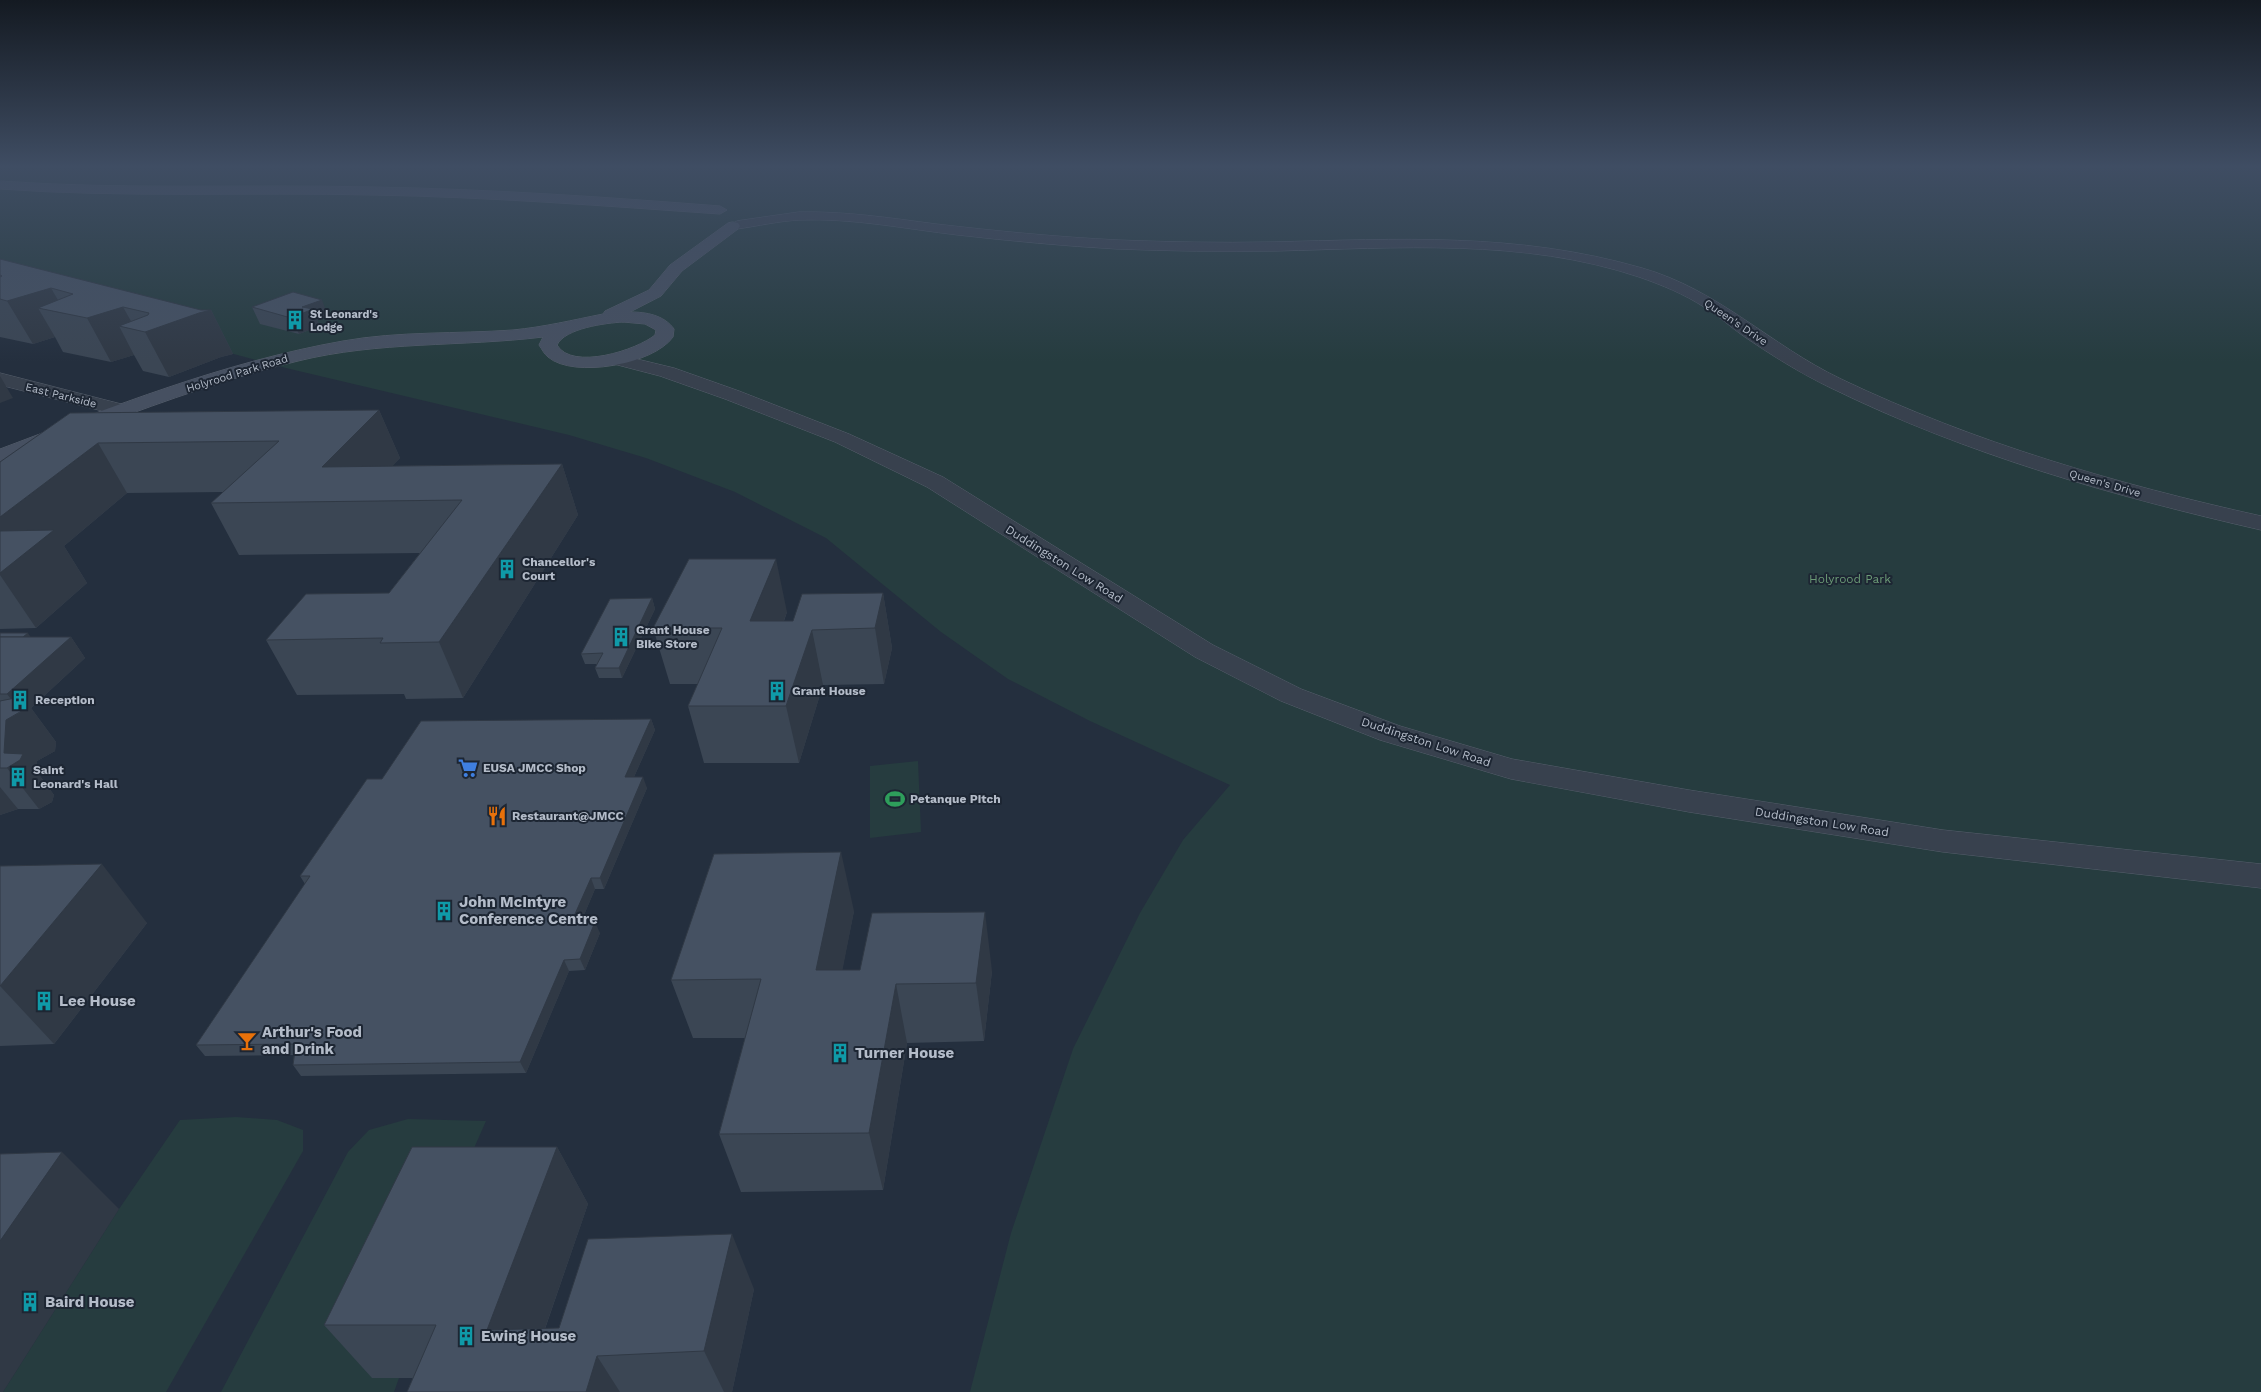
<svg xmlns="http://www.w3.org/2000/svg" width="2261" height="1392" font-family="'Work Sans',sans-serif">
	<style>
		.green { fill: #263c3f }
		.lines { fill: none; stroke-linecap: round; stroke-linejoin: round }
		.street-casing { stroke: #565f6c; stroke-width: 1 }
		.secondary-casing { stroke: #565f6c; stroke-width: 1 }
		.street { fill: #38414e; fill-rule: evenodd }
		.secondary { fill: #465061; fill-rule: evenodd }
		.wall { fill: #3b4654 }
		.shaded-wall { fill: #303945 }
		.building { fill: #455162; stroke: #303945 }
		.labels { text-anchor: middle; stroke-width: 4; stroke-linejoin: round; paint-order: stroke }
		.far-poi-label { font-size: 11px; font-weight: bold; fill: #b4bcc9; stroke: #1d2633; text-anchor: start }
		.far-street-label { font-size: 11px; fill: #b4bcc9; stroke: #1d2633 }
		.poi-label { font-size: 12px; font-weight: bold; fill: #b4bcc9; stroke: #1d2633; text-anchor: start }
		.street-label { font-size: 12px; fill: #b4bcc9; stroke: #1d2633 }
		.park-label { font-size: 12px; fill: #6b9a76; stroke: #1d2633 }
		.near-poi-label { font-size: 15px; font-weight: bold; fill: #b4bcc9; stroke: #1d2633; text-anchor: start }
	</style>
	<rect width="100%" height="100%" fill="#242f3e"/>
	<g class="green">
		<polygon points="0,167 2261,167 2261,1392 970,1392 1011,1233 1073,1049 1140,913 1183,840 1230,785 1090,721 1008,679 941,632 826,538 735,492 646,458 569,435 286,368 0,291"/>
		<polygon points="918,761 921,832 870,838 870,766"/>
		<polygon points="236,1117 277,1120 303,1130 303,1151 166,1392 3,1392 119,1209 180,1120"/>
		<polygon points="408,1119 486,1121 373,1377 399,1378 394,1392 221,1392 348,1152 369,1130"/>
	</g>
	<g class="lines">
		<defs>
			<g id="street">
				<path d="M799,212C845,211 890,218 936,224C996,231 1057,237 1118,240C1169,242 1220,243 1271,242C1399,239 1517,232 1642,268C1719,290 1770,345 1841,379C1975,443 2117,484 2261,516V530C2113,496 1968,455 1831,388C1800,373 1771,355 1742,335C1729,326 1718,315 1704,307C1684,294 1662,285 1639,277C1523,238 1397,248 1276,251C1223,252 1170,251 1117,249C1064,246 1011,241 958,235C906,229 853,218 800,220C779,221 758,226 737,229L730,225L737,221Z"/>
				<polygon points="616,354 674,368 739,391 849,434 943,477 1213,645 1301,689 1400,726 1512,759 1689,790 1943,830 2261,864 2261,888 1943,852 1689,812 1511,779 1380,740 1281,701 1195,657 927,487 835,442 725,399 660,376 610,363 607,359 610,355"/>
				<polygon points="0,373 129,406 132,410 129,414 122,416 0,385"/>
			</g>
			<g id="secondary">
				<path d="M0,181C124,190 249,184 373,187C489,189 605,197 720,206L727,210L720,214C605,206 489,197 373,195C249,192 124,198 0,189Z"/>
				<path d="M733,222L738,223L740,226L738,229L682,271L661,296L630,312C646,312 664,315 674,329L673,337C654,364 574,379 548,357C544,354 542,349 539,345L543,337C461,347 379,341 298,361C232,377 167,400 103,424C69,437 35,454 0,462V449C112,407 224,362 343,341C399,331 457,334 513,330C544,327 573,320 603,314L605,311L649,290L670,265L728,223ZM623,322L645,324L656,330L655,335C637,350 572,371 557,345C565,328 606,323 623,322Z"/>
			</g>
		</defs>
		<use href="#street" class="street-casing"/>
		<use href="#secondary" class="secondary-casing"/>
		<use href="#street" class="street"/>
		<use href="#secondary" class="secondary"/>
	</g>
	<g class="wall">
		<polygon points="0,275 201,310 211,310 233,354 221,357 169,377 143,371 134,355 111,362 63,352 55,337 33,344 0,337"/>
		<polygon points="252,307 328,316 317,320 320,326 299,334 260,324"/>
		<polygon points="379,410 400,458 392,466 562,464 578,515 463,698 406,699 404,694 297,695 266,640 389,593 420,553 239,555 211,503 224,492 127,493 64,546 87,583 36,628 0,629 0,462 70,413"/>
		<polygon points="883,593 892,648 884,684 823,685 799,763 704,763 688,706 698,684 670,684 653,628 787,612 784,621 793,621"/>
		<polygon points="652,598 655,609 622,678 599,678 595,668 597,664 585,664 581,654"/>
		<polygon points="0,633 30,637 71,637 85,658 31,708 56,742 55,751 37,761 37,772 54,795 52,802 39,809 18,809 0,815"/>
		<polygon points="651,719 655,730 634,777 647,788 604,889 595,889 581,922 600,933 585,970 569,971 526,1073 301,1076 293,1065 294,1055 205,1056 196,1045 305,884 300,876 382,779"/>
		<polygon points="0,866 147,923 54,1044 0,1046"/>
		<polygon points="854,911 842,970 992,971 984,1041 907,1043 883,1190 741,1192 719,1134 745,1038 693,1038 671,980"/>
		<polygon points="557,1147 588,1204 545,1329 559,1328 754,1289 732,1392 407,1392 413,1378 372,1378 324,1325"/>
	</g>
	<g class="shaded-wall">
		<polygon points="51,288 66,314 38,308 55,337 33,344 7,301"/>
		<polygon points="322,300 328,316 317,320 320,326 299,334 291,318 302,307"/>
		<polygon points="123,307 136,330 119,326 134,355 111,362 87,318"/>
		<polygon points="211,310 233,354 221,357 169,377 145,332 199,313"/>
		<polygon points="0,376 13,398 0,403"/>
		<polygon points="379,410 400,458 360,501 322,467"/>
		<polygon points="98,443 127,493 64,546 87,583 36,628 0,575 0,517"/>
		<polygon points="562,464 578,515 463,698 439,642"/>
		<polygon points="776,559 787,612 763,676 750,621"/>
		<polygon points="883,593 892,648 884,684 875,628"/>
		<polygon points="652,598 655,609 622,678 619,668"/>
		<polygon points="812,630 823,685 799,763 786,706"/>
		<polygon points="28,633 35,644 16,643"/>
		<polygon points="71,637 85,658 31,708 56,742 55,751 37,761 37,772 54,795 52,802 39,809 7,768 4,753 6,720 21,712 7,694"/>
		<polygon points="651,719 655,730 629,788 625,777"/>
		<polygon points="643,777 647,788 604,889 600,878"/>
		<polygon points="0,787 18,809 0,815"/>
		<polygon points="841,852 854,911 831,1029 816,970"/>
		<polygon points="102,864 147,923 54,1044 0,986"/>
		<polygon points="591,878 595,889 576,934 571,923"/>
		<polygon points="985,912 992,971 984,1041 976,983"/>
		<polygon points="595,922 600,933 585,970 580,959"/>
		<polygon points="564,960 569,971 526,1073 520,1062"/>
		<polygon points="896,984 907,1043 883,1190 869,1133"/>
		<polygon points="557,1147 588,1204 526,1383 487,1330"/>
		<polygon points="62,1152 119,1209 3,1392 0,1392 0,1241"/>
		<polygon points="732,1234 754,1289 732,1392 724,1392 704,1351"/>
		<polygon points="597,1356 620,1392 586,1392"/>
	</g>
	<g class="building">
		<polygon points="0,259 201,310 211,310 199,313 145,332 119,326 148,315 149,313 123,307 87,318 38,308 73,294 51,288 7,301 0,299 0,277 2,276 0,275"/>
		<polygon points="293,292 322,300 302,307 313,309 291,318 252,307"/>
		<polygon points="379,410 322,467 562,464 439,642 380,643 383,638 266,640 306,594 389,593 462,500 211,503 279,441 98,443 0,517 0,462 70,413"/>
		<polygon points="54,530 0,573 0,531"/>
		<polygon points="689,559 776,559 750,621 793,621 802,594 883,593 875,628 812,630 786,706 688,706 722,628 653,628"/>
		<polygon points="652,598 619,668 595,668 603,653 581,654 610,599"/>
		<polygon points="0,633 28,633 23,637 0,637"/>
		<polygon points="0,637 71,637 7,694 0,694"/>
		<polygon points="15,698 26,701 25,709 6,720 4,753 23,754 20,760 7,768 0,768 0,701"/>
		<polygon points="651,719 625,777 643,777 600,878 591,878 571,923 595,922 580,959 564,960 520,1062 293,1065 296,1044 196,1045 310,876 300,876 367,779 382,779 421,721"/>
		<polygon points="841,852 816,970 860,970 872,913 985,912 976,983 896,984 869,1133 719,1134 761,979 671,980 714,854"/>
		<polygon points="102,864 0,986 0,866"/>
		<polygon points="412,1147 557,1147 487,1330 559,1328 588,1239 732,1234 704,1351 597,1356 586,1392 407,1392 436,1325 324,1325"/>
		<polygon points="62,1152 0,1241 0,1154"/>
	</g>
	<linearGradient id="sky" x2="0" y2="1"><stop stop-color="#141a22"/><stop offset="0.46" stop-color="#3f4d63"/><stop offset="1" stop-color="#3f4d63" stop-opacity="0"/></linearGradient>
	<rect width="2261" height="362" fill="url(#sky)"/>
	<defs>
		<symbol id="building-bare" viewBox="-9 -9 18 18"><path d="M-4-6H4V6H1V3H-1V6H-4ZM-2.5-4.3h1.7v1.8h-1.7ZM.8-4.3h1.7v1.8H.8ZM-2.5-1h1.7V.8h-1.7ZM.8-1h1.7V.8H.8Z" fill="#0f9aa8" stroke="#1d2633" stroke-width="2.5" paint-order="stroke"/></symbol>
		<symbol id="supermarket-bare" viewBox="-9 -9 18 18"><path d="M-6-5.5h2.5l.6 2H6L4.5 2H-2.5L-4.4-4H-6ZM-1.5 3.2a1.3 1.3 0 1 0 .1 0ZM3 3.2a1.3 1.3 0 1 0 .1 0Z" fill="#3f7fe0" stroke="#1d2633" stroke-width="2.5" paint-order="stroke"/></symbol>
		<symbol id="stadium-bare" viewBox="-9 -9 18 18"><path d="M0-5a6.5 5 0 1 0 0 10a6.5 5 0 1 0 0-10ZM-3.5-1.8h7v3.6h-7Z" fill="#2e9e5b" stroke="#1d2633" stroke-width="2.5" paint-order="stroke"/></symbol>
		<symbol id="restaurant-bare" viewBox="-9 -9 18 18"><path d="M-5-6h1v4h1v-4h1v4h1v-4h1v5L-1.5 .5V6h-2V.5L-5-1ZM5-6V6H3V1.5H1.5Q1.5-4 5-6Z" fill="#e8710a" stroke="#1d2633" stroke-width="2.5" paint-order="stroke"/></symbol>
		<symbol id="bar-bare" viewBox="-9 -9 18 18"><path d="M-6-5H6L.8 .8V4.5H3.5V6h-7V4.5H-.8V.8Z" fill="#e8710a" stroke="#1d2633" stroke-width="2.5" paint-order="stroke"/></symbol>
	</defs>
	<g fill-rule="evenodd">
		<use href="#building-bare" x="281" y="306" width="28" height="28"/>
		<use href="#building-bare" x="493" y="555" width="28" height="28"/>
		<use href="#building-bare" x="607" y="623" width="28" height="28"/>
		<use href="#building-bare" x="763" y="677" width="28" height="28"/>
		<use href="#building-bare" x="6" y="686" width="28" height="28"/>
		<use href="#supermarket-bare" x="454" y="754" width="28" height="28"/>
		<use href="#building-bare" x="4" y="763" width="28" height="28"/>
		<use href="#stadium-bare" x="881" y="785" width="28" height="28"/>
		<use href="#restaurant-bare" x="483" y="802" width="28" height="28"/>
		<use href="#building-bare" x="430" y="897" width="28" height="28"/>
		<use href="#building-bare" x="30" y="987" width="28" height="28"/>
		<use href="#bar-bare" x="233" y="1027" width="28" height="28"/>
		<use href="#building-bare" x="826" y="1039" width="28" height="28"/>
		<use href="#building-bare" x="16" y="1288" width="28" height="28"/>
		<use href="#building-bare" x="452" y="1322" width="28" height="28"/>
	</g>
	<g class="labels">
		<g class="far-poi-label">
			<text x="310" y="318">St Leonard's<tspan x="310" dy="13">Lodge</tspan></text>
		</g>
		<g class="far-street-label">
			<text transform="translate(1736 322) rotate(34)" y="4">Queen's Drive</text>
			<text transform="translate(237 373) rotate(-17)" y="4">Holyrood Park Road</text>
			<text transform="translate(61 395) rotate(14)" y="4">East Parkside</text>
			<text transform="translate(2105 483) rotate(16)" y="4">Queen's Drive</text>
		</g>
		<g class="poi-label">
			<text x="522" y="566">Chancellor's<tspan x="522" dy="14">Court</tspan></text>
			<text x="636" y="634">Grant House<tspan x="636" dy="14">Bike Store</tspan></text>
			<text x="792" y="695">Grant House</text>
			<text x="35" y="704">Reception</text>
			<text x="483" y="772">EUSA JMCC Shop</text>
			<text x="33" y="774">Saint<tspan x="33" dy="14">Leonard's Hall</tspan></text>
			<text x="910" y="803">Petanque Pitch</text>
			<text x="512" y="820">Restaurant@JMCC</text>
		</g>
		<g class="street-label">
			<text transform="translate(1064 564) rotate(32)" y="4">Duddingston Low Road</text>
			<text transform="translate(1426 742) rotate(18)" y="4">Duddingston Low Road</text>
			<text transform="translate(1822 822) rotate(9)" y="4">Duddingston Low Road</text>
		</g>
		<g class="park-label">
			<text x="1850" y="583">Holyrood Park</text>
		</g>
		<g class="near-poi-label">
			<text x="459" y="907">John McIntyre<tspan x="459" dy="17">Conference Centre</tspan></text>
			<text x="59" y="1006">Lee House</text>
			<text x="262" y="1037">Arthur's Food<tspan x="262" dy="17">and Drink</tspan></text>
			<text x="855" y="1058">Turner House</text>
			<text x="45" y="1307">Baird House</text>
			<text x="481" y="1341">Ewing House</text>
		</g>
	</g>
</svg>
